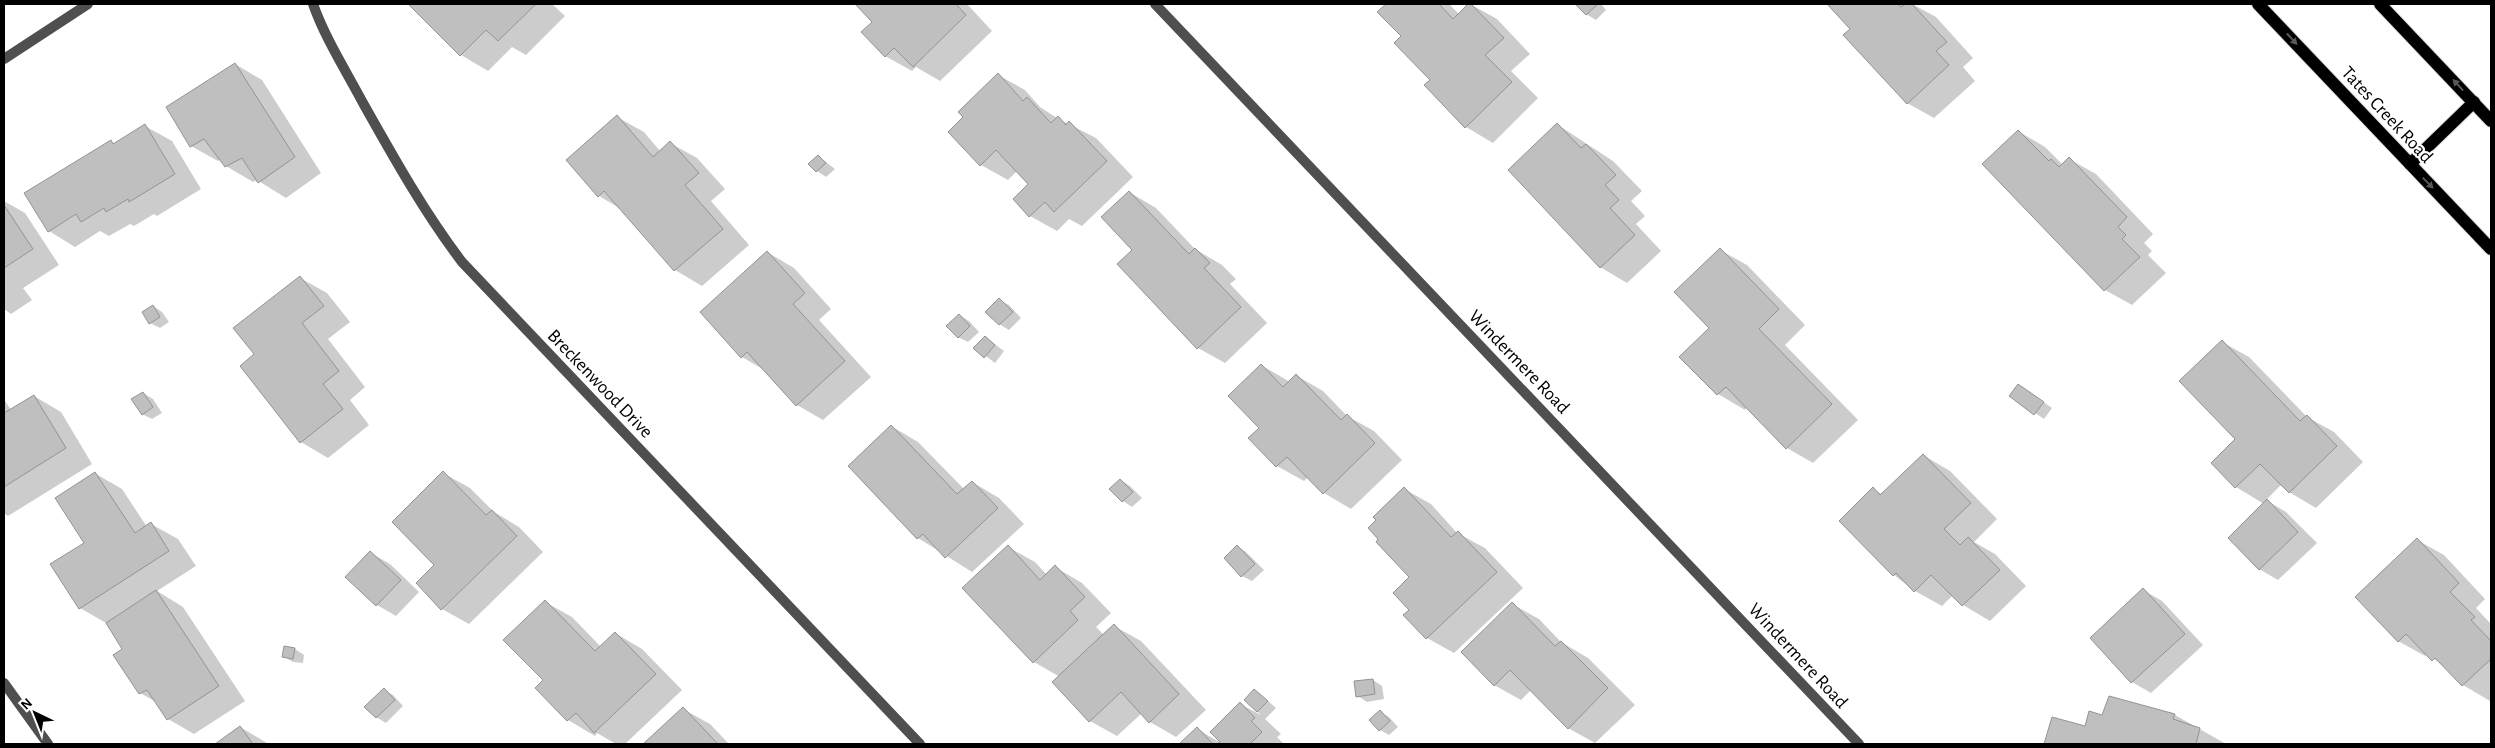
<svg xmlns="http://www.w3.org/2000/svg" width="2495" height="748" font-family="'Alegreya Sans',sans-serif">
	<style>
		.shadow { fill: #0003 }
		.building { fill: #bfbfbf; stroke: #939393 }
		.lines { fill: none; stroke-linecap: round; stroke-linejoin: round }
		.primary-casing { stroke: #dbdbdb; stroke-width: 14 }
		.street { stroke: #4f4f4f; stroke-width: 10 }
		.primary { stroke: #000; stroke-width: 12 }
		.oneway { fill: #595959 }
		.labels { text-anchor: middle; stroke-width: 4.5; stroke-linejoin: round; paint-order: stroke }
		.street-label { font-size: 19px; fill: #000; stroke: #fff }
	</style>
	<rect width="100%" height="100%" fill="#fff"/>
	<g class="shadow">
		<polygon points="410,4 552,4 565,16 526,55 512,47 488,71 461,55"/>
		<polygon points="856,4 967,4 992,31 940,81 916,67 912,71 885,56 874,22"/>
		<polygon points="1388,4 1449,4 1459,14 1470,4 1497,19 1530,54 1511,71 1538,98 1493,143 1466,127 1426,85 1431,80 1403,36 1379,12"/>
		<polygon points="1577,4 1601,4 1606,10 1596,20 1586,14"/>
		<polygon points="1828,4 1912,4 1936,17 1973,58 1963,67 1975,81 1934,118 1907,103 1852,29"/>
		<polygon points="235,64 262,80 321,173 286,198 257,180 253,182 226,166 221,159 218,161 191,146"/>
		<polygon points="998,75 1025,90 1040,107 1057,118 1096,138 1133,177 1082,226 1069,219 1057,231 1030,216 1030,184 1017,171 1008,180 981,165 965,117"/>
		<polygon points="617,117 644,132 660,151 670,143 697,158 725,189 711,201 749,245 702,286 675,270 621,209 599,196"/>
		<polygon points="1558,125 1613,161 1642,191 1631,201 1645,216 1636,224 1661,251 1627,283 1600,267"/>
		<polygon points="145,126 172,141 201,189 157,216 154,214 134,226 130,224 109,236 100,231 75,247 49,231 112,142 115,144"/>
		<polygon points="2018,131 2045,147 2063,165 2069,159 2096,174 2153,234 2144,243 2152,251 2148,255 2166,273 2132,305 2105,290"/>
		<polygon points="818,156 835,169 826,177 817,171"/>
		<polygon points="1129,192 1156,208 1195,249 1222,265 1236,279 1230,284 1267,323 1225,363 1198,348 1134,250"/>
		<polygon points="4,201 25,213 59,265 23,288 32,300 11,314 4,309"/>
		<polygon points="1720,250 1747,265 1805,325 1785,345 1858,420 1813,463 1787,448 1747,407 1745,410 1718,394 1711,328"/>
		<polygon points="767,252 794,268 831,309 819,320 871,377 823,420 797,405 766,371 742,357 702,312"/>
		<polygon points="300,278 327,293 350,322 328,339 365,387 350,400 369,425 328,458 301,442 241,366 256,355"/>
		<polygon points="999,300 1009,305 1021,318 1009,330 999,324"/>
		<polygon points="153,306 162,312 169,322 160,328 150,323"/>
		<polygon points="959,315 969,321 979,332 968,342 958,337"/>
		<polygon points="985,337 1004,351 995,363 975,348"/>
		<polygon points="2222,342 2249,357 2307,417 2334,432 2363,462 2316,508 2289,492 2282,484 2266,500 2286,512 2317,543 2278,580 2259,569 2264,504 2236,487 2213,463 2237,439"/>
		<polygon points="1261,365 1290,382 1297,376 1323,391 1347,416 1374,431 1402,460 1351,509 1324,493 1308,477 1304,481 1277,466 1260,428"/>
		<polygon points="2019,385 2052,408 2044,419 2011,396"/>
		<polygon points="143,393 153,399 162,413 152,419 142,414"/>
		<polygon points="34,396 61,412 92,464 8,516 4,513 4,399 11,410"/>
		<polygon points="891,426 918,442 964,489 972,482 999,498 1024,524 972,572 918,538 850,466"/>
		<polygon points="1923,455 1950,471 1997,519 1974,542 1995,554 2026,586 1990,621 1963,605 1953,595 1942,606 1915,591 1894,575 1840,521 1873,489 1883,495"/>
		<polygon points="443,473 470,488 494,512 519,527 543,552 469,624 442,609 436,565"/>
		<polygon points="96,474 122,489 147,527 151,524 178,539 196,566 157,591 183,607 245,701 194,734 168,719 158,703 140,693 124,649 106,623 80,608 85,543"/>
		<polygon points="1121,480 1130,486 1142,498 1132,507 1123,501 1111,489"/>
		<polygon points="1404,489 1431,504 1457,533 1485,548 1523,588 1454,653 1427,638 1411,610 1411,577"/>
		<polygon points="2417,540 2444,555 2485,599 2476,608 2491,624 2490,701 2463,685 2447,668 2427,654 2425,656 2398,641"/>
		<polygon points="1237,546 1246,552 1264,570 1252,581 1242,576"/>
		<polygon points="1008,547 1035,562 1047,575 1055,567 1082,583 1111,613 1096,627 1104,635 1114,626 1141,641 1206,710 1176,737 1150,722 1142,713 1117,736 1090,721 1060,677 1034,662"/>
		<polygon points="371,553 390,564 419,592 396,616 377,605"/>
		<polygon points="2143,590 2162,601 2203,645 2151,693 2132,682"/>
		<polygon points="545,602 572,617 601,647 615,633 642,649 682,690 625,744 616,744 597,733 595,736 568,720 537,688 544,680"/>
		<polygon points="1512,604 1539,619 1561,642 1588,658 1635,705 1595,743 1568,728 1531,690 1521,700 1494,685"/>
		<polygon points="285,647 295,649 304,655 303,663 293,662 283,656"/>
		<polygon points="1373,680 1382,686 1384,699 1367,702 1358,696"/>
		<polygon points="384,690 393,695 403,706 386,723 376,717"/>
		<polygon points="1255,690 1276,708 1265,719 1281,734 1277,737 1284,744 1181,744 1197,729 1223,744 1240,704 1261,715 1245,700"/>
		<polygon points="683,709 710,724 729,744 645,744"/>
		<polygon points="1380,712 1389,717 1398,727 1389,735 1380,730"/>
		<polygon points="2175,715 2226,744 2045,744 2052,718 2086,727 2103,716"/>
		<polygon points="240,727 267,743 268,744 217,744"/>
	</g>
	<g class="building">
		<polygon points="408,4 536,4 498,41 486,30 460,56"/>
		<polygon points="855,4 956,4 966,15 913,67 894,48 885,57 861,32 872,22"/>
		<polygon points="1386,4 1439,4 1453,19 1468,4 1471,4 1504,38 1485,55 1512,82 1465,128 1424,85 1430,80 1394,43 1401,36 1377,12"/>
		<polygon points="1575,4 1598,4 1586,15"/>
		<polygon points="1827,4 1898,4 1901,7 1905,4 1912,4 1947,42 1936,51 1949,65 1907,104 1843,35 1850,29"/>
		<polygon points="235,63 295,157 258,183 242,158 225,167 204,139 190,147 166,107"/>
		<polygon points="998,73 1023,101 1027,97 1051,123 1058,116 1066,125 1069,121 1107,161 1054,212 1045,202 1029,217 1013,199 1028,184 996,150 980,166 948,132 963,117 958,112"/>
		<polygon points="617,115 653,157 670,141 699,173 685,185 723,229 674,271 604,191 598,197 566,160"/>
		<polygon points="1557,123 1581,148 1586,144 1616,175 1605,185 1619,200 1610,208 1635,235 1600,268 1508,170"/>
		<polygon points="145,124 175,174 129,202 128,199 106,212 104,208 81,222 76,214 48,232 24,193 111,140 113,144"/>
		<polygon points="2018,130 2049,161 2051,159 2059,167 2069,157 2127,217 2118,227 2126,235 2122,239 2140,257 2104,291 1982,164"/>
		<polygon points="818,155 826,163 816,172 808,164"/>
		<polygon points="1129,191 1189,254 1195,248 1210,263 1204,268 1241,307 1197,349 1117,264 1132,250 1101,217"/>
		<polygon points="4,205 33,249 4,268"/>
		<polygon points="1720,248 1779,309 1759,329 1832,404 1786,449 1726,387 1717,395 1679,357 1709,328 1674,292"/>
		<polygon points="767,251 805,293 793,304 845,361 796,406 747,352 741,358 700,312"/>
		<polygon points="300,276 324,306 302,323 339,371 323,384 343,409 300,443 240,366 254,354 233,328"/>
		<polygon points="999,298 1013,312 999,325 985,312"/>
		<polygon points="153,305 160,317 149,324 142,312"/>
		<polygon points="959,314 970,326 958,338 946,326"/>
		<polygon points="985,336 995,345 984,358 973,348"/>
		<polygon points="2222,340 2300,421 2307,415 2337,446 2289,493 2260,464 2235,488 2211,463 2235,439 2179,381"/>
		<polygon points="1261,364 1283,387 1296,374 1341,420 1347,414 1375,443 1323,494 1287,457 1276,467 1248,438 1259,428 1228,396"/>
		<polygon points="2018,384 2044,402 2034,415 2009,396"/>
		<polygon points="143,392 153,407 142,415 131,399"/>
		<polygon points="34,395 66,448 4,487 4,413"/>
		<polygon points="891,425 957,494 972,481 998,508 945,558 923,534 917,539 848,466"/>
		<polygon points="1923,454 1971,503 1944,529 1960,545 1968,537 2000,570 1962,606 1931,575 1914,592 1896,573 1893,576 1839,521 1873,487 1880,495"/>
		<polygon points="443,471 486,515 492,510 517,536 441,610 416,583 434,565 392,522"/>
		<polygon points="95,472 135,533 151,522 169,551 79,609 50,564 84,543 55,498"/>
		<polygon points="1120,479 1133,492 1122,502 1109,489"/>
		<polygon points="1404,487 1451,537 1458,531 1497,572 1426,639 1403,615 1409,610 1393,593 1409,577 1376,542 1378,539 1368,528 1376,520 1373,517"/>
		<polygon points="2267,499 2298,532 2259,570 2228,538"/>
		<polygon points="2417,538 2459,583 2450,592 2475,617 2471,620 2491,641 2491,659 2462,686 2435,658 2432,661 2406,634 2398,642 2355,597"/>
		<polygon points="1008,545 1040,580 1055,565 1085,597 1070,611 1078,620 1033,663 962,588"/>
		<polygon points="1237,545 1255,564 1241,577 1224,558"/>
		<polygon points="370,551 401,580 376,606 345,577"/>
		<polygon points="2143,588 2185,634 2131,683 2090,638"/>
		<polygon points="156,590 219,686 167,720 147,690 139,694 113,655 122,649 106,623"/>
		<polygon points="545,600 595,651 615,632 656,674 594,733 576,713 567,721 535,688 543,680 503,640"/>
		<polygon points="1512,602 1555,646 1561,641 1608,688 1568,729 1510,670 1494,686 1461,652"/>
		<polygon points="1114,624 1179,694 1149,723 1121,692 1089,722 1052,682"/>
		<polygon points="284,646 295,648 293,659 282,657"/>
		<polygon points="1373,679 1375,694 1356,697 1354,681"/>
		<polygon points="384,688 395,700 376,718 364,707"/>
		<polygon points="1254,689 1268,701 1257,712 1244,700"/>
		<polygon points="2109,696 2175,714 2173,719 2200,728 2196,744 2044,744 2052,717 2085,726 2089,711 2102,715"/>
		<polygon points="1240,702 1255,718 1251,721 1262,732 1250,744 1217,744 1220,742 1210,732"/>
		<polygon points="683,707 718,744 643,744"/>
		<polygon points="1380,710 1390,721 1379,731 1369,720"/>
		<polygon points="240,726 253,744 215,744"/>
		<polygon points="1197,727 1213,744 1179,744"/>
	</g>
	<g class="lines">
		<defs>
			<g id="primary">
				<polyline points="2258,4 2491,249"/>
				<polyline points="2380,4 2491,121"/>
				<polyline points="2410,164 2474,102"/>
			</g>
		</defs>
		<use href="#primary" class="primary-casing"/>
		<g class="street">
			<path d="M313,4C325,38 346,71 363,103C394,158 424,212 462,262L920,744"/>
			<polyline points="1155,4 1859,744"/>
			<polyline points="4,59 88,4"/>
			<polyline points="4,683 48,744"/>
		</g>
		<use href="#primary" class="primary"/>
	</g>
	<defs><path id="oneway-solid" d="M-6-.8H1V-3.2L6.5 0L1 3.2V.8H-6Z" transform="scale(1.25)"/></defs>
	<g class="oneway">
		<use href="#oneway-solid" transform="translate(2292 39) rotate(47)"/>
		<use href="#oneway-solid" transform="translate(2458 85) rotate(-133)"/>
		<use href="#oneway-solid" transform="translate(2428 183) rotate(46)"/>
	</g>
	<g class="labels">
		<g class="street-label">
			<text transform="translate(2388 114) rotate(47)" y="7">Tates Creek Road</text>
			<text transform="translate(1520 361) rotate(46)" y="7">Windermere Road</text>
			<text transform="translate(601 383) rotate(46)" y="7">Breckenwood Drive</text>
			<text transform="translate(1799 655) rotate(47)" y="7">Windermere Road</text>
		</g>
	</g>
	<rect width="2495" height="748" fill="none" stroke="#000000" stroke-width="10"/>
	<g transform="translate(35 713) rotate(317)" stroke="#ffffff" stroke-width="4" paint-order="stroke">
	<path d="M0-4L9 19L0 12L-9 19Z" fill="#000000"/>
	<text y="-8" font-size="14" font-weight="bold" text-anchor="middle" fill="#000000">N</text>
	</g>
</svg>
